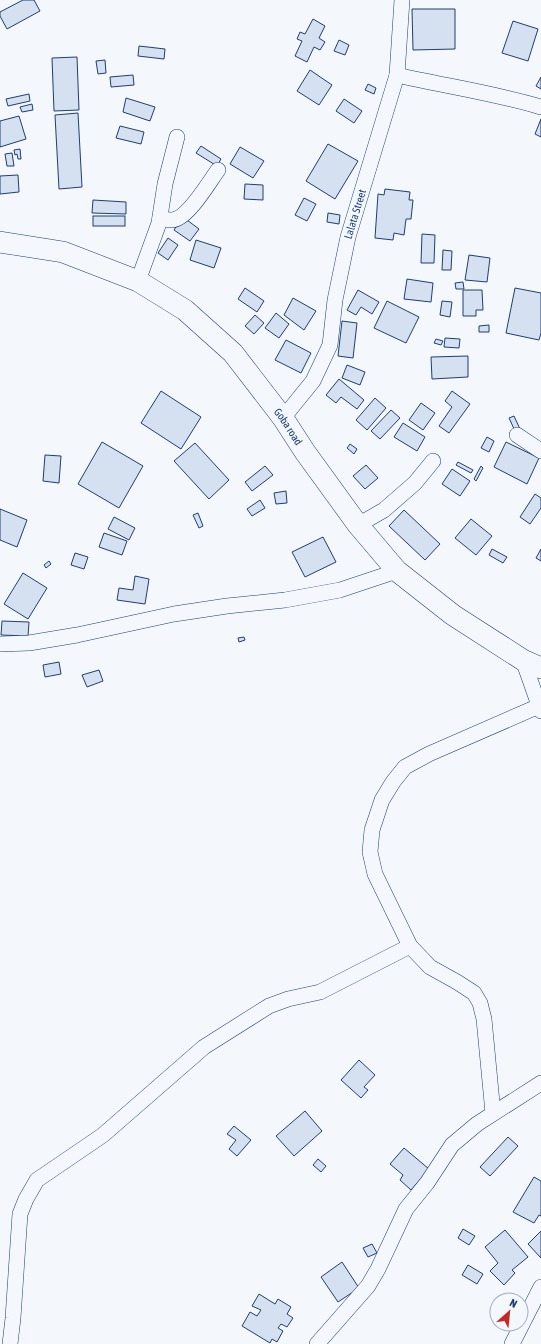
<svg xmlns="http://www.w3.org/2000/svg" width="541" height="1344" font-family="'Asap Condensed',sans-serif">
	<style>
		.building { fill: #d5e0f0; stroke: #1d3f73 }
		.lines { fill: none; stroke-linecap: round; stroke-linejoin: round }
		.street-casing { stroke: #1d3f73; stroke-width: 16 }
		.secondary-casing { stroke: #1d3f73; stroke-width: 22 }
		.street { stroke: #f4f7fb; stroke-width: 15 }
		.secondary { stroke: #f4f7fb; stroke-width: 21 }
		.labels { text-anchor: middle; stroke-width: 3; stroke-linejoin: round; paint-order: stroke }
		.street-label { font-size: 11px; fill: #1d3f73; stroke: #f4f7fb }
	</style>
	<rect width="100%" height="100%" fill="#f4f7fb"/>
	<g class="building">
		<polygon points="23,0 34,0 40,11 7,29 0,16 0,12"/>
		<polygon points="412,9 455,9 455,49 413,50"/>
		<polygon points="313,19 325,26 319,38 325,42 320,50 314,47 307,62 295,56 302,41 297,39 300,32 305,34"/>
		<polygon points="513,21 538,29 528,61 502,53"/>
		<polygon points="339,40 349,45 345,55 334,51"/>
		<polygon points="139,46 165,49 164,59 138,56"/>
		<polygon points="77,57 79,110 54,111 52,58"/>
		<polygon points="105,60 106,73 98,74 96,61"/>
		<polygon points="310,70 332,85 319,105 297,91"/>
		<polygon points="133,75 134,85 111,87 110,77"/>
		<polygon points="541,77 541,89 536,86"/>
		<polygon points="368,84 376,88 374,94 365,90"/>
		<polygon points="29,94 30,101 8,106 6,99"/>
		<polygon points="126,98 155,107 150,121 123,112"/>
		<polygon points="344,99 362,111 354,123 336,111"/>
		<polygon points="32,104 33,110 22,112 20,107"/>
		<polygon points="78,113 82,187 59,189 55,115"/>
		<polygon points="19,116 26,139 0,147 0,121"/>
		<polygon points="541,119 541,137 535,134"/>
		<polygon points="120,126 144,132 141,144 116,138"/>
		<polygon points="328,144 358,161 335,199 306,181"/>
		<polygon points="201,146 221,159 217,166 196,153"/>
		<polygon points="240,147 264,161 253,178 230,164"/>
		<polygon points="20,149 21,159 18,159 17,154 15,155 14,150"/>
		<polygon points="12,153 14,166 7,166 5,154"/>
		<polygon points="18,175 19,192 0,194 0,176"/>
		<polygon points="245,184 263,185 263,200 244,199"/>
		<polygon points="385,189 410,192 409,200 413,200 411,219 406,219 404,235 394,233 393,240 375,238 378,194 384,195"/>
		<polygon points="304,198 316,204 307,221 295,215"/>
		<polygon points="93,200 126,202 126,214 92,213"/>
		<polygon points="328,213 340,215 339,224 327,222"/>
		<rect x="93" y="216" width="32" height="10"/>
		<polygon points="183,217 199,229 190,241 174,230"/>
		<polygon points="422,234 435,235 434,263 421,263"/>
		<polygon points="168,238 178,245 168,260 158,253"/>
		<polygon points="196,240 221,248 214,268 190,260"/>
		<polygon points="443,250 452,251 451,270 442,270"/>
		<polygon points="469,255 490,258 487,282 465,280"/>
		<polygon points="407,279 433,283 431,302 404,299"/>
		<polygon points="463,282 464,289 456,289 455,283"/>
		<polygon points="245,288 264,301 257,312 238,299"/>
		<polygon points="515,288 541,293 541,333 539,340 506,333"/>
		<polygon points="358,290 379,302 372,314 361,307 356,315 347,310"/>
		<polygon points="463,290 482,290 483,310 476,310 476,316 463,316"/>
		<polygon points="293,298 316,311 304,330 284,315"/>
		<polygon points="387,301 419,317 406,343 374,328"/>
		<polygon points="442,301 452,302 450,317 440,315"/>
		<polygon points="276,313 289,324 279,338 265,328"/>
		<polygon points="255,315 264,323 254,334 245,326"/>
		<polygon points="342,321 357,323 353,358 338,356"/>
		<polygon points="489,325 489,332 479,332 479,326"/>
		<polygon points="445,338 460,339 459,348 444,347"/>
		<polygon points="436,339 443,341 441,345 434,343"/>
		<polygon points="286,340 311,353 301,373 275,360"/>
		<polygon points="468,356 468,377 432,379 431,357"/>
		<polygon points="347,365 365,372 360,385 342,378"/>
		<polygon points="339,379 364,400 357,409 341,397 336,403 326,395"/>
		<polygon points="161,391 201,417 181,449 141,423"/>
		<polygon points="452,391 470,404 449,433 439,426 452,407 445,401"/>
		<polygon points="375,398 386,408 367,430 356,420"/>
		<polygon points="421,403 435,413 423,430 409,420"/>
		<polygon points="391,410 400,418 380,439 371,431"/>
		<polygon points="514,416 520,429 515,431 509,418"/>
		<polygon points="403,423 425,437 417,451 394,437"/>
		<polygon points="487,437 494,441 489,452 481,448"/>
		<polygon points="102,442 143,466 119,508 78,484"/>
		<polygon points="506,442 539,458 527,484 494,467"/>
		<polygon points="195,443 229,480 209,499 174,461"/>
		<polygon points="350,444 357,449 354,454 347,448"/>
		<polygon points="45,455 61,456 59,483 43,481"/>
		<polygon points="458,462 473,470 471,473 456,465"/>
		<polygon points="366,465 378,478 365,489 353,476"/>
		<polygon points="265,466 273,475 252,491 245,482"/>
		<polygon points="481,466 483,468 476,481 474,479"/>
		<polygon points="452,469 470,481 460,496 442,484"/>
		<polygon points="286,491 287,503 276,504 274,493"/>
		<polygon points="535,494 541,498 541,508 530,524 520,517"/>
		<polygon points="260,500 265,508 252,516 247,509"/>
		<polygon points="0,509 27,520 17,547 0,540"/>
		<polygon points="404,510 440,544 425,560 389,526"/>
		<polygon points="198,513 203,526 199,528 193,515"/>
		<polygon points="114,517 135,528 129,540 108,529"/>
		<polygon points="471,519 492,536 476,555 455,538"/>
		<polygon points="104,533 127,541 122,555 99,547"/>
		<polygon points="323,537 336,562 305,577 292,552"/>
		<polygon points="492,549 507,557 503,563 489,555"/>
		<polygon points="541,549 541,561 536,558"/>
		<polygon points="75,553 88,557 84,569 71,565"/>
		<polygon points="49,561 51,564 46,568 44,565"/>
		<polygon points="23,573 47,588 28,619 4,604"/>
		<polygon points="135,576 149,579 145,604 117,600 119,588 133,590"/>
		<polygon points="2,621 29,622 28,636 1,635"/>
		<polygon points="244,637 245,640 239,642 238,638"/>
		<polygon points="59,662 61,674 45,677 43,665"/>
		<polygon points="99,670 103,681 87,687 82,675"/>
		<polygon points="359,1060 375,1075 364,1087 368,1090 361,1098 341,1080"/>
		<polygon points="305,1111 322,1131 294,1156 276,1136"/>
		<polygon points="234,1126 251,1140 237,1156 229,1149 236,1140 227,1134"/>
		<polygon points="508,1137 518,1146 490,1176 480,1167"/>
		<polygon points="404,1148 429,1169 411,1190 400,1180 403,1175 390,1164"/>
		<polygon points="318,1159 326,1166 321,1172 313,1165"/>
		<polygon points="534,1177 541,1181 541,1216 539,1215 534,1223 513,1212"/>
		<polygon points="463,1229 475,1236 469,1245 458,1238"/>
		<polygon points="505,1230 528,1257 512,1270 515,1273 504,1285 490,1271 498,1263 485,1247"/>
		<polygon points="541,1231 541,1258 528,1244"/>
		<polygon points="372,1244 377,1253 368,1257 363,1248"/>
		<polygon points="342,1262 359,1288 338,1302 321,1277"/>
		<polygon points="468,1265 483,1274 477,1284 462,1275"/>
		<polygon points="259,1294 275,1304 278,1299 291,1307 287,1314 293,1318 287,1327 281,1324 278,1328 283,1331 277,1342 272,1339 270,1343 242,1326 250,1312 257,1316 261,1310 252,1306"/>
	</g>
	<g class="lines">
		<defs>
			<g id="street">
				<path d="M397,75C445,86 494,93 541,107"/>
				<path d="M160,218C163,219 168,220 172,220C188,219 209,182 218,170"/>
				<polyline points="138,281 159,223 165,184 177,137"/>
				<path id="s1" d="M283,418L313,381L330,345L335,300L348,237L397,75L402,0"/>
				<polyline points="517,435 541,451"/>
				<polyline points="358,525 384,510 415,483 433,461"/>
				<polyline points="0,644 29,643 77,635 174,614 227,606 285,600 340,590 397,571"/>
				<polyline points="523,660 541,711"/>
				<polyline points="493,1113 484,1019 480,1003 474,993 457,982 430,967 410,946 375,874 370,852 372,830 382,800 393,782 405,767 429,754 539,706"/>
				<polyline points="10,1344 13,1318 20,1214 26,1199 37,1180 103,1135 204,1047 269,1006 288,999 320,992 410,946"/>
				<polyline points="317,1344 368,1286 378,1269 406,1209 427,1183 452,1145 477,1124 541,1083"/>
				<polyline points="512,1344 541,1287"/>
			</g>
			<g id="secondary">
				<path id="s2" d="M0,242L63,252L138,281L185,310L233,353L283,418L305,452L358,525L397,571L453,615L523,660L541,668"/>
			</g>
		</defs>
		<use href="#street" class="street-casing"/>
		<use href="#secondary" class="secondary-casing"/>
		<use href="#street" class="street"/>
		<use href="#secondary" class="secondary"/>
	</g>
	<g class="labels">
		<g class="street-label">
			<text dy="4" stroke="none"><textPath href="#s1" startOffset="221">Lalata Street</textPath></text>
			<text dy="4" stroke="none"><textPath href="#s2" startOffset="356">Goba road</textPath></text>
		</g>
	</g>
	<g transform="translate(509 1312) rotate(27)"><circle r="19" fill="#f4f7fb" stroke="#9eadc5"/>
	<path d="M0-3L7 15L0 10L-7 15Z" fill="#c62828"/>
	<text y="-6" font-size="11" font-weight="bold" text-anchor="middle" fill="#1d3f73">N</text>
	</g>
</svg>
